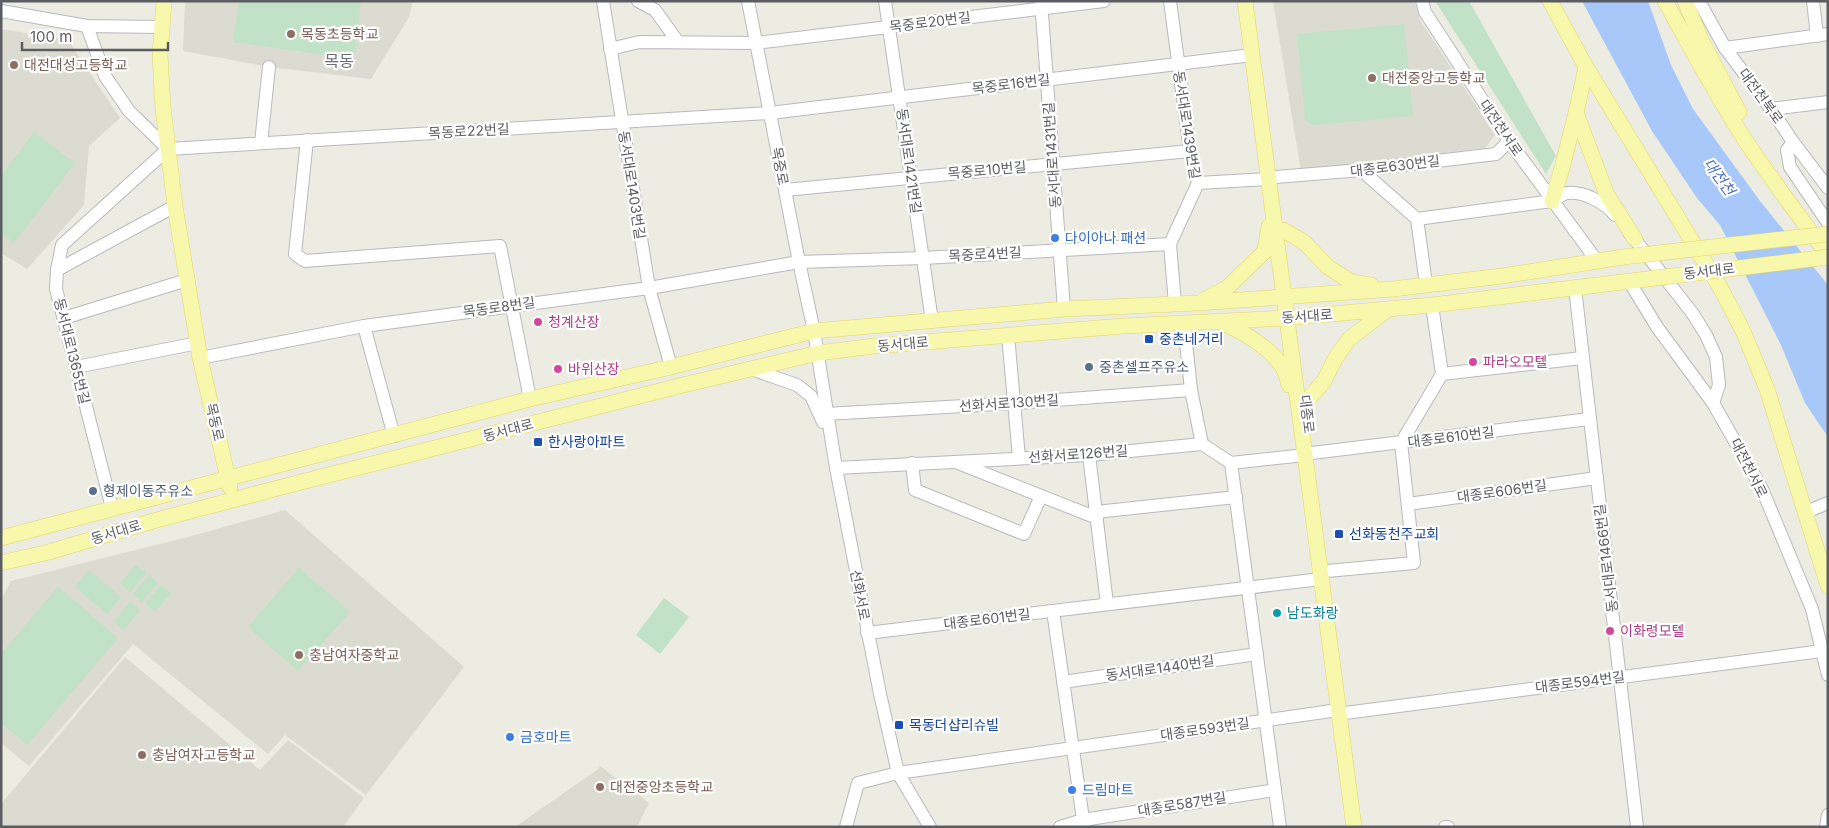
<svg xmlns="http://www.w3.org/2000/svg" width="1829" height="828" font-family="Inter,'Noto Sans KR',sans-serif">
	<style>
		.education { fill: #dcdbd1 }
		.green { fill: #c1e2c6 }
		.water { fill: #a7c8f8 }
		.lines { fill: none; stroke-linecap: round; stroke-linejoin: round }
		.minor-casing { stroke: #b8b9be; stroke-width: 14 }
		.major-casing { stroke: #e6d662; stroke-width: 16 }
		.minor { stroke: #fff; stroke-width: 12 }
		.major { stroke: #f8f8ac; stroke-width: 15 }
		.major-bridge-casing { stroke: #e6d662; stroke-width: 16; stroke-linecap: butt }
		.major-bridge { stroke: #f8f8ac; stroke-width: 15 }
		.education-dot { fill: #8d6e63; stroke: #fff; stroke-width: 2 }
		.shop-dot { fill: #3f7fe0; stroke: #fff; stroke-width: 2 }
		.hotel-dot { fill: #d1479c; stroke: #fff; stroke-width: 2 }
		.transit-dot { fill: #1a4fb4; stroke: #fff; stroke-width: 2 }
		.service-dot { fill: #5c6f8a; stroke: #fff; stroke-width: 2 }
		.culture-dot { fill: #0f9aa8; stroke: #fff; stroke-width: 2 }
		.labels { text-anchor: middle; stroke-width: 4.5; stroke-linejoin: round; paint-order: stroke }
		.street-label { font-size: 14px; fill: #5b5d62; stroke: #fff }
		.education-label { font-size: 14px; fill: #785e54; stroke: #fff; text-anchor: start }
		.shop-label { font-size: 14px; fill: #366cbe; stroke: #fff; text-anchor: start }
		.hotel-label { font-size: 14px; fill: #b23c85; stroke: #fff; text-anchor: start }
		.transit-label { font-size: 14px; fill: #164399; stroke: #fff; text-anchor: start }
		.service-label { font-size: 14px; fill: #4e5e75; stroke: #fff; text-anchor: start }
		.culture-label { font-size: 14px; fill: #0d838f; stroke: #fff; text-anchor: start }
		.water-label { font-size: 15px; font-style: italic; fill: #4c6fb9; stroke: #fff }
		.quarter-label { font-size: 16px; fill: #6c6f74; stroke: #fff }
	</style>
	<rect width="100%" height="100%" fill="#ecece3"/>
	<g class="education">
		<polygon points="185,1 413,1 409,17 371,79 269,67 183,51"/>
		<polygon points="1273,1 1414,1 1420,20 1495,135 1485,148 1301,171"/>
		<polygon points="1,29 68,40 120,118 89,146 84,205 27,269 1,253"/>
		<polygon points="285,510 464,667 366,795 285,735 268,754 133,644 29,766 1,743 1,599 11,581 188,537"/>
		<polygon points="125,657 260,770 288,740 364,798 343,827 1,827 1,804"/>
		<polygon points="600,766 649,803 637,827 515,827 597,770"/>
	</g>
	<g class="green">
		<polygon points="239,1 361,1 354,59 233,42"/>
		<polygon points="1435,1 1469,1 1556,156 1546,174"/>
		<polygon points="1404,24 1413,116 1312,125 1305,120 1297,34"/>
		<polygon points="34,132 75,163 14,243 1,233 1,176"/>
		<polygon points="136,565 146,573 130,592 120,584"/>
		<polygon points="299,568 350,612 298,671 248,627"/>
		<polygon points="89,570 121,597 107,614 75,587"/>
		<polygon points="149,575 158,583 142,602 133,594"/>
		<polygon points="161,585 171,593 155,612 145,604"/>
		<polygon points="58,587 118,638 27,745 1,723 1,654"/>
		<polygon points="664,598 689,617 660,654 636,635"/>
		<polygon points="130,602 140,610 124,630 114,622"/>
	</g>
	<polygon class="water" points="1582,1 1648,1 1671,65 1693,109 1760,201 1828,285 1828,437 1805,403 1781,345 1720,225 1697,198 1652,131"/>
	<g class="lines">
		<defs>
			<g id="minor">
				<polyline points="603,1 649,288 671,367"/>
				<polyline points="638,1 655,10 678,42"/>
				<polyline points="748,1 799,262 814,331 836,468 880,694 898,773 930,827"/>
				<polyline points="885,1 932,321"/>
				<polyline points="1041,1 1064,309"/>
				<polyline points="1170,1 1190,151 1198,183 1170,244 1175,304"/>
				<polyline points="1422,1 1425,12 1509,141 1597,261"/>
				<polyline points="1699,1 1725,48 1771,109 1793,142 1828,188"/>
				<polyline points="1813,1 1817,36"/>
				<polyline points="1,11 87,26 161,27"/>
				<polyline points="87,26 105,76 129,111 168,149"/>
				<polyline points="1725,48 1828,34"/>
				<polyline points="610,49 639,42 756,43 1104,1"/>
				<polyline points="1771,109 1828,102"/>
				<polyline points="307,140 295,254 305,261 500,246 530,399"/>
				<polyline points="1793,142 1787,150 1790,167 1828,223"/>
				<polyline points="261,143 269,67"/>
				<polyline points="168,149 770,113 1252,55"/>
				<polyline points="1361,170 1417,219 1426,284"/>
				<polyline points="1276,177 1361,170 1496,154 1509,141"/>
				<polyline points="1198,183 1268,179"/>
				<polyline points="785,190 1190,151"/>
				<path d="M1417,219L1552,201C1557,198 1563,194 1567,193C1584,191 1605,203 1615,215"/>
				<polyline points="1629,232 1693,314 1706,335 1716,357 1719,385 1713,403"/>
				<polyline points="57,270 175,206"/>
				<polyline points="1629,281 1657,327 1713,403 1762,489 1812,609 1828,675"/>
				<polyline points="1575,288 1637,827"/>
				<polyline points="64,318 187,280"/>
				<polyline points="1184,323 1191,390 1202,444 1231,463 1280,827"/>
				<polyline points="364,326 394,436"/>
				<polyline points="1008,335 1019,458"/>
				<polyline points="200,358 364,326 649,288 799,262 923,258 1170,244"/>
				<polyline points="76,367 198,343"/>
				<polyline points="751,369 797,385 811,396 823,422"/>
				<polyline points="1442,374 1582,358"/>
				<polyline points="826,414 1015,403 1191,390"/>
				<polyline points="1312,453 1589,419"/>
				<polyline points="1089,455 1107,604"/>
				<polyline points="912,463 915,490 1024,534 1041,496"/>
				<polyline points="958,463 1097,518"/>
				<polyline points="1231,463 1305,455"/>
				<polyline points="836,468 1089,455 1202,444"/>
				<polyline points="1408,504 1597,478"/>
				<polyline points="112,508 56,289 57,270 62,245 168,149"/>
				<polyline points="1096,512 1236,497"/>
				<polyline points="1806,512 1828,503"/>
				<polyline points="1327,571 1414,563 1401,443 1442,374 1432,305"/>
				<polyline points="1053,611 1084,826"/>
				<polyline points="867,633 1321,579"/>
				<polyline points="1063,682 1257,654"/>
				<polyline points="846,827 858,783 898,773 1338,710 1345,713 1822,651"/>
				<polyline points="1060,827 1083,820 1275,790"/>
				<polyline points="1445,827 1448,827"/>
				<polyline points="1826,827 1828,815"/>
			</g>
			<g id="major">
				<polyline points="164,1 160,55 163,108 175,206 200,358 230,487"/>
				<polyline points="1245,1 1354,827"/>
				<polyline points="1550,1 1586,67 1720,287 1743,331 1767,389 1828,586"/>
				<path d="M1665,1C1690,47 1715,93 1743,137C1770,178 1799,216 1828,255"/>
				<polyline points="1685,1 1702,42 1739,112"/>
				<polyline points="1586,67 1576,113 1607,195 1635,239"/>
				<polyline points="1552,201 1562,168 1576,113"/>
				<polyline points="1283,230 1304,242 1328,267 1351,282 1371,285"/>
				<polyline points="1204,300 1227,288 1265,251 1269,226"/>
				<path d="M1221,322C1243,332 1268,346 1282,366C1286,371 1287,379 1289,385"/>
				<polyline points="1305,403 1324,381 1335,359 1349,339 1387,310"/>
				<polyline points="1,538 530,399 671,367 814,331 1064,309 1198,303 1393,289 1502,276 1623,257"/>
				<polyline points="1,563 49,552 153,521 301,482 679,386 818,353 875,346 1123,326 1287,318 1432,305 1639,280"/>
			</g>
		</defs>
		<use href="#minor" class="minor-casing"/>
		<use href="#major" class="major-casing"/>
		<use href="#minor" class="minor"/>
		<use href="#major" class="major"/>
		<defs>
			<g id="major-bridge">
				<polyline points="1623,257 1828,234"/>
				<polyline points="1639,280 1828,257"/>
			</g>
		</defs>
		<use href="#major-bridge" class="major-bridge-casing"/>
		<use href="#major-bridge" class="major-bridge"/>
	</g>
	<g class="education-dot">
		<circle cx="291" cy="34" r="5"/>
		<circle cx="14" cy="65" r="5"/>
		<circle cx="1372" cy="78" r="5"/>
		<circle cx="299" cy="655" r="5"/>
		<circle cx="142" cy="755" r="5"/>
		<circle cx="600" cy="787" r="5"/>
	</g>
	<g class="shop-dot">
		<circle cx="1055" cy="238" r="5"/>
		<circle cx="510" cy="737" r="5"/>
		<circle cx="1072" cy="790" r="5"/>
	</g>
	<g class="hotel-dot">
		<circle cx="538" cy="322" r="5"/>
		<circle cx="1473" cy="362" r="5"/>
		<circle cx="558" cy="369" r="5"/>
		<circle cx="1610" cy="631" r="5"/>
	</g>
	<g class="transit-dot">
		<rect x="1144" y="334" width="10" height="10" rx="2.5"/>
		<rect x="533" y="437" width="10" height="10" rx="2.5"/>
		<rect x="1334" y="529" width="10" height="10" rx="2.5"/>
		<rect x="894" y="720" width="10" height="10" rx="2.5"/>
	</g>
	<g class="service-dot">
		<circle cx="1089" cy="367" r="5"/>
		<circle cx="93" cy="491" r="5"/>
	</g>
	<circle class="culture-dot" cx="1277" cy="613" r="5"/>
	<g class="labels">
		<g class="street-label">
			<text transform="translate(930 22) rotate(-7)" y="5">목중로20번길</text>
			<text transform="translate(1011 84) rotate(-7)" y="5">목중로16번길</text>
			<text transform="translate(1761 96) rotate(54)" y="5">대전천북로</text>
			<text transform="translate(1187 125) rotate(81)" y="5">동서대로1439번길</text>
			<text transform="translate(1501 128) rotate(56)" y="5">대전천서로</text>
			<text transform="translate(469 131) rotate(-3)" y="5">목동로22번길</text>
			<text transform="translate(1052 155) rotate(-94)" y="5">동서대로1431번길</text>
			<text transform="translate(909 161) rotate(82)" y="5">동서대로1421번길</text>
			<text transform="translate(780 166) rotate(79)" y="5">목중로</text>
			<text transform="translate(1395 166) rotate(-7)" y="5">대종로630번길</text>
			<text transform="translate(987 170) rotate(-5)" y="5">목중로10번길</text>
			<text transform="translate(632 185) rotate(81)" y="5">동서대로1403번길</text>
			<text transform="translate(985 254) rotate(-3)" y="5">목중로4번길</text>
			<text transform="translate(1709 271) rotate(-7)" y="5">동서대로</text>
			<text transform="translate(499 307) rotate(-8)" y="5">목동로8번길</text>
			<text transform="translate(1307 316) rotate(-4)" y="5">동서대로</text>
			<text transform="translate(903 344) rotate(-5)" y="5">동서대로</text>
			<text transform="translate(72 351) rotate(76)" y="5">동서대로1365번길</text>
			<text transform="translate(1009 403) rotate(-4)" y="5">선화서로130번길</text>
			<text transform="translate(1307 414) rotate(83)" y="5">대종로</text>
			<text transform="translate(215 422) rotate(77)" y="5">목동로</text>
			<text transform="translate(508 430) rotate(-15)" y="5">동서대로</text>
			<text transform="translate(1451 437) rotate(-7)" y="5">대종로610번길</text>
			<text transform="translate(1078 454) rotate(-4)" y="5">선화서로126번길</text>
			<text transform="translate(1749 468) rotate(63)" y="5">대전천서로</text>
			<text transform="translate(1502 491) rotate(-8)" y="5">대종로606번길</text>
			<text transform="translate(116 532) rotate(-17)" y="5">동서대로</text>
			<text transform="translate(1606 558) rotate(-97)" y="5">동서대로1466번길</text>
			<text transform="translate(860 595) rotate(79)" y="5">선화서로</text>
			<text transform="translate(987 619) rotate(-7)" y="5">대종로601번길</text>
			<text transform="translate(1160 668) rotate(-8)" y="5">동서대로1440번길</text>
			<text transform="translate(1580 682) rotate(-7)" y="5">대종로594번길</text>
			<text transform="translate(1205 729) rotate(-8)" y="5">대종로593번길</text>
			<text transform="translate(1182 804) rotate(-9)" y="5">대종로587번길</text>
		</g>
		<g class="education-label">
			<text x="301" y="39">목동초등학교</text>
			<text x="24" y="70">대전대성고등학교</text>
			<text x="1382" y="83">대전중앙고등학교</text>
			<text x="309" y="660">충남여자중학교</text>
			<text x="152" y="760">충남여자고등학교</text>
			<text x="610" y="792">대전중앙초등학교</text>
		</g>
		<g class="shop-label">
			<text x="1065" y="243">다이아나 패션</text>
			<text x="520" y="742">금호마트</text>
			<text x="1082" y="795">드림마트</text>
		</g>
		<g class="hotel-label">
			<text x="548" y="327">청계산장</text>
			<text x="1483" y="367">파라오모텔</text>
			<text x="568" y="374">바위산장</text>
			<text x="1620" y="636">이화령모텔</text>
		</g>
		<g class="transit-label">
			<text x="1159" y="344">중촌네거리</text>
			<text x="548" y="447">한사랑아파트</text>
			<text x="1349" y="539">선화동천주교회</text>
			<text x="909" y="730">목동더샵리슈빌</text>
		</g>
		<g class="service-label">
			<text x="1099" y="372">중촌셀프주유소</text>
			<text x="103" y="496">형제이동주유소</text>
		</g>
		<g class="culture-label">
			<text x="1287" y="618">남도화랑</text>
		</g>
		<g class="water-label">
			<text transform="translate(1719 177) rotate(54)" y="5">대전천</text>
		</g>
		<g class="quarter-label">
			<text x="339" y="67">목동</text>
		</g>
	</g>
	<rect width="1829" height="828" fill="none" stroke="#5b5d62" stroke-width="5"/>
	<path d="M22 42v8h146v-8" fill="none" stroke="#5b5d62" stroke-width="2.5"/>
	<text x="30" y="42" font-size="15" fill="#5b5d62" stroke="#ffffff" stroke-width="4" paint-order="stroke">100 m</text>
</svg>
